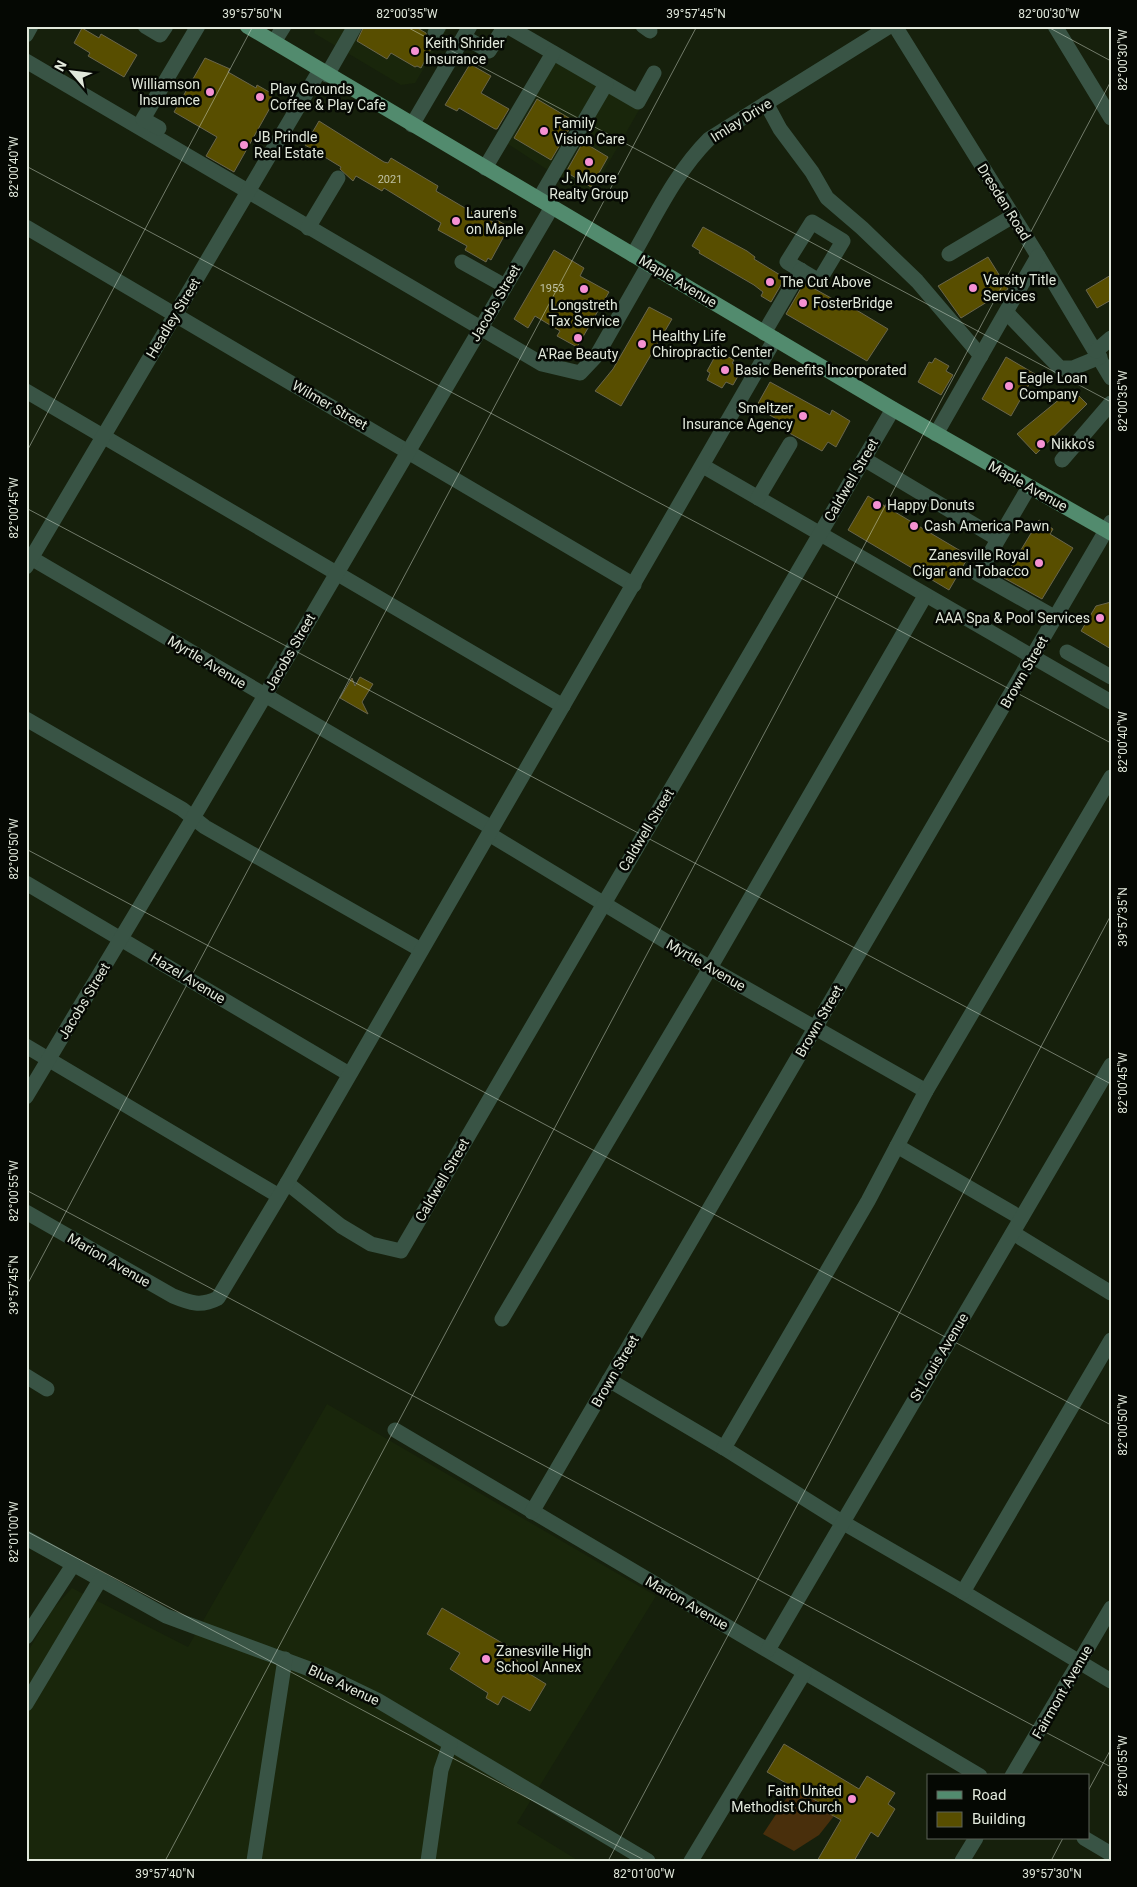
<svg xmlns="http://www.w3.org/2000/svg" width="1137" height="1887" font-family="Roboto,sans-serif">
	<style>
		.built { fill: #19260b }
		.green { fill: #492f0c }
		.building { fill: #584e00; stroke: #69654c }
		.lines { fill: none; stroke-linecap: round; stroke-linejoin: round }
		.minor { stroke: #395445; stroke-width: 15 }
		.major { stroke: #528b6e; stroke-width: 15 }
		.ticks { fill: none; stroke: #e1e8db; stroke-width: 1; stroke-opacity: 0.45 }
		.poi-dot { fill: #f591d2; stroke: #050803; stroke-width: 2 }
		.labels { text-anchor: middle; stroke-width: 5; stroke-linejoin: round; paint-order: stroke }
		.number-label { font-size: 11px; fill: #bfc2a4 }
		.poi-label { font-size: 14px; fill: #e1e8db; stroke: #050803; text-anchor: start }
		.street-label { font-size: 14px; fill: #e1e8db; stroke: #050803 }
		.neatline { fill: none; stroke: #e1e8db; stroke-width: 2 }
		.ticks-label { font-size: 12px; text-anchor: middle; fill: #e1e8db }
	</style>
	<rect width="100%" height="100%" fill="#16200c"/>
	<g class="built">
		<polygon points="317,26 449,26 415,83 401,85 314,33"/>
		<polygon points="553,60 639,110 589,197 505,142"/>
		<polygon points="327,1404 656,1596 517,1823 579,1861 26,1861 26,1655 52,1610 72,1588 188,1647"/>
	</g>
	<polygon class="green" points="794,1787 832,1810 834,1816 819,1835 794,1851 763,1834"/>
	<g class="building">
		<polygon points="364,26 414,26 426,33 427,38 433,42 430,46 432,47 421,68 417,66 415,67 391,53 387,59 357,41"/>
		<polygon points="82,28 99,38 101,34 137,55 124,77 88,56 90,53 74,43"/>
		<polygon points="205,58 230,69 228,72 256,88 257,85 271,93 269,95 275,99 234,172 206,156 217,137 174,112"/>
		<polygon points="470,64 491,76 481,93 509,109 497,129 495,129 459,108 457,111 445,105"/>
		<polygon points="537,99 574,121 551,160 514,138"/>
		<polygon points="319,121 384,162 388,163 391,158 438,186 436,191 482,218 483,216 495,223 497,220 509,227 491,260 488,258 486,262 465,250 467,246 438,230 441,223 384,188 382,191 356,176 353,181 340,169 341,167 305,145"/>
		<polygon points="583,142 608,157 591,187 566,172"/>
		<polygon points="703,227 747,251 755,257 754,259 785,278 771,302 761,296 763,292 754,285 699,253 700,251 692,246"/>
		<polygon points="554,250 584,268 580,276 609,292 577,347 557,336 560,331 535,316 528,328 514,319"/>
		<polygon points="988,257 1008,289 961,318 938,286"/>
		<polygon points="1111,275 1111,300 1097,308 1086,290"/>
		<polygon points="804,283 842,304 843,302 888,329 867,361 786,314"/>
		<polygon points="649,307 672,319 621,406 595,391 613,369"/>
		<polygon points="718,351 734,360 732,363 742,369 733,385 726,382 722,388 707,380 710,373 707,371"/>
		<polygon points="1006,357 1035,374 1011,416 982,399"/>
		<polygon points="935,358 949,366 946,371 953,375 941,395 918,382 929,362 932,363"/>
		<polygon points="770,382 830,415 832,410 850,421 836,447 828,442 822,451 782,429 785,424 756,407"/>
		<polygon points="1072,389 1087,404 1036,454 1017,434"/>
		<polygon points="868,496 964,553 966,561 949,590 848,530"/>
		<polygon points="1039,520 1053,529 1050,534 1073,548 1042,599 1004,578"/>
		<polygon points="1111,602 1111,649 1081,631 1096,606"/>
		<polygon points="360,677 373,684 362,702 368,714 340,698 352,678 355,686"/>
		<polygon points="442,1608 516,1651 512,1657 518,1661 515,1665 546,1684 530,1711 503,1696 498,1705 486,1698 488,1693 450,1669 460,1653 427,1634"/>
		<polygon points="784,1744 859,1789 867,1776 895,1793 888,1804 895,1809 878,1837 871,1832 854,1861 817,1861 841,1820 830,1814 832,1810 767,1772"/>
	</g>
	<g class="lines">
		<g class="minor">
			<polyline points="145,26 160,35 166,26"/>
			<polyline points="507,26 638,102 654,73"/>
			<polyline points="643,26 650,31"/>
			<polyline points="895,26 1038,256 1111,378"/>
			<polyline points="1055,26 1111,118"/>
			<polyline points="435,33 439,26"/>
			<polyline points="26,35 31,26"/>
			<polyline points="464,37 489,51 505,26"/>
			<polyline points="274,42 284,26"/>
			<polyline points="26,61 542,364 580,373 597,355 649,264"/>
			<polyline points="327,75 355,26"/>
			<polyline points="766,103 780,129 812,172 827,198 862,228 917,281 981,356"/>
			<polyline points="412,125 470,26"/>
			<polyline points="159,128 143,119 198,26"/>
			<polyline points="485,168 553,53"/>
			<polyline points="539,199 606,84"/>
			<polygon points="812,222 843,241 819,281 787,262"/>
			<polyline points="26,227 634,585"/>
			<polyline points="308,228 338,178"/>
			<polyline points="949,254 1013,216"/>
			<path d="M633,255C656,215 676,172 709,139L890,26"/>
			<polyline points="462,262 505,286"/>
			<polyline points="1007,313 1060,368 1073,368 1100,357"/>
			<polyline points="764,333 801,270"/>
			<polyline points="1096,351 1111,338"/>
			<polyline points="26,391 563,706"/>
			<polyline points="936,434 1038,256"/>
			<polyline points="864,459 998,539"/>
			<polyline points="1062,460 1111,403"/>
			<polyline points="703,466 1111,702"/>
			<polyline points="1029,487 978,574 1056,618"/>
			<polyline points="758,498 790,444"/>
			<polyline points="26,555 492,828"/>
			<polyline points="26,567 320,70"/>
			<polyline points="1067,652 1111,677"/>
			<polyline points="26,719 182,809 205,827 421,950"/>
			<polyline points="489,834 710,968 926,1091"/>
			<polyline points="26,883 349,1074"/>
			<polyline points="26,1046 279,1196"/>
			<polyline points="26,1097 193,818 552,207"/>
			<polyline points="897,1146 1021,1218"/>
			<polyline points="287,1183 341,1226 371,1244 401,1251 893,409"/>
			<path d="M26,1212L173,1296C190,1303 201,1307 218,1298L287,1183L775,339"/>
			<polyline points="1013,1233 1111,1293"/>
			<polyline points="502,1319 710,968 925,596"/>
			<polyline points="26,1376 47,1389"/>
			<polyline points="609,1380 724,1448 842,1522 963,1592 1111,1681"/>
			<polyline points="395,1430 980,1776"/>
			<polyline points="724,1448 868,1201 926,1091 1111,777"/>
			<polyline points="532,1512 1111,522"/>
			<polyline points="26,1538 166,1616 323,1674 377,1700 648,1861"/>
			<polyline points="963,1592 1111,1340"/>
			<polyline points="26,1637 73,1565"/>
			<polyline points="768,1650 1111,1065"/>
			<polyline points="26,1704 100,1580"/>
			<polyline points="1012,1776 1111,1608"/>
			<polyline points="1084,1838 1111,1854"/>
			<polyline points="254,1861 285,1659"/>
			<polyline points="428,1861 441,1770 450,1744"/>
			<polyline points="691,1861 804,1673"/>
			<polyline points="962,1861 976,1838"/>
		</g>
		<polyline class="major" points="247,26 893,409 1111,533"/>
	</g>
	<path class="ticks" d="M405,26L1111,402M1046,26L1111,61M26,166L1111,743M26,453L253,26M26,508L1111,1084M26,849L1111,1425M26,1190L1111,1767M26,1287L697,26M26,1531L646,1861M1088,1791L1111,1749M165,1861L1111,81M608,1861L1111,915M1051,1861L1063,1838"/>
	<g class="poi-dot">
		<circle cx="415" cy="51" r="5"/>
		<circle cx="210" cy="92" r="5"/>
		<circle cx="260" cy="97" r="5"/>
		<circle cx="544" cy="131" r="5"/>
		<circle cx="244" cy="145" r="5"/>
		<circle cx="589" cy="162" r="5"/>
		<circle cx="456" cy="221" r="5"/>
		<circle cx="770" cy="282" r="5"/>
		<circle cx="973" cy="288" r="5"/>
		<circle cx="584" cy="289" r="5"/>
		<circle cx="803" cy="303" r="5"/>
		<circle cx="578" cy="338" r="5"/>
		<circle cx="642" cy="344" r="5"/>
		<circle cx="725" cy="370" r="5"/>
		<circle cx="1009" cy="386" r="5"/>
		<circle cx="803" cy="416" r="5"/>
		<circle cx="1041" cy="444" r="5"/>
		<circle cx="877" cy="505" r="5"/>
		<circle cx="914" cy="526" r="5"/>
		<circle cx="1039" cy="563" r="5"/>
		<circle cx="1100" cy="618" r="5"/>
		<circle cx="486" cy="1659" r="5"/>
		<circle cx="852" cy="1799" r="5"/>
	</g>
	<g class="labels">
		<g class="number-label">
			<text x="390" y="183">2021</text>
			<text x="552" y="292">1953</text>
		</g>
		<g class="poi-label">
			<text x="425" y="48">Keith Shrider<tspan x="425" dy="16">Insurance</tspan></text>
			<text x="200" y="89" text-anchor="end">Williamson<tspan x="200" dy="16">Insurance</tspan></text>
			<text x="270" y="94">Play Grounds<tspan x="270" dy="16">Coffee &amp; Play Cafe</tspan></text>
			<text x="554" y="128">Family<tspan x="554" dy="16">Vision Care</tspan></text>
			<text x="254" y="142">JB Prindle<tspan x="254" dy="16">Real Estate</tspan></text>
			<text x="589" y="183" text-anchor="middle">J. Moore<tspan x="589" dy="16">Realty Group</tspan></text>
			<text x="466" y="218">Lauren's<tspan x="466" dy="16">on Maple</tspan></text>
			<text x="983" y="285">Varsity Title<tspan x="983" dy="16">Services</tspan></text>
			<text x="780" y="287">The Cut Above</text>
			<text x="813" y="308">FosterBridge</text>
			<text x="584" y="310" text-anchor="middle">Longstreth<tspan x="584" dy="16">Tax Service</tspan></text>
			<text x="652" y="341">Healthy Life<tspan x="652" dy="16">Chiropractic Center</tspan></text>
			<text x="578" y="359" text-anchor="middle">A'Rae Beauty</text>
			<text x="735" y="375">Basic Benefits Incorporated</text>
			<text x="1019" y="383">Eagle Loan<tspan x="1019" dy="16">Company</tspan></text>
			<text x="793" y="413" text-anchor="end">Smeltzer<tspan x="793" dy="16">Insurance Agency</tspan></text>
			<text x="1051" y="449">Nikko's</text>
			<text x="887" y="510">Happy Donuts</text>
			<text x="924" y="531">Cash America Pawn</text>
			<text x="1029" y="560" text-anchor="end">Zanesville Royal<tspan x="1029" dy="16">Cigar and Tobacco</tspan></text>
			<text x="1090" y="623" text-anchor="end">AAA Spa &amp; Pool Services</text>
			<text x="496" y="1656">Zanesville High<tspan x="496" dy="16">School Annex</tspan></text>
			<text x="842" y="1796" text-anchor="end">Faith United<tspan x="842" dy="16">Methodist Church</tspan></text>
		</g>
		<g class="street-label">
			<text transform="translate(741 120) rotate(-32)" y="5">Imlay Drive</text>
			<text transform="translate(1004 202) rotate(58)" y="5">Dresden Road</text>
			<text transform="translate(678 281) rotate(31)" y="5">Maple Avenue</text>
			<text transform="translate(495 303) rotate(-60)" y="5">Jacobs Street</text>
			<text transform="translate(173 318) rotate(-59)" y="5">Headley Street</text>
			<text transform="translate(330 405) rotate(30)" y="5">Wilmer Street</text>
			<text transform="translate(851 480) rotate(-60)" y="5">Caldwell Street</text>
			<text transform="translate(1028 486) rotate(29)" y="5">Maple Avenue</text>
			<text transform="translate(290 652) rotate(-60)" y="5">Jacobs Street</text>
			<text transform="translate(207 662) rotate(31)" y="5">Myrtle Avenue</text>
			<text transform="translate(1024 672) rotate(-60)" y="5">Brown Street</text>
			<text transform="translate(646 830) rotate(-59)" y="5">Caldwell Street</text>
			<text transform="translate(706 965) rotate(30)" y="5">Myrtle Avenue</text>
			<text transform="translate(188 978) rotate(31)" y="5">Hazel Avenue</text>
			<text transform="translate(84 1001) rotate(-59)" y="5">Jacobs Street</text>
			<text transform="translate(819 1021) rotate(-60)" y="5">Brown Street</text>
			<text transform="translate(442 1180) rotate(-60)" y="5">Caldwell Street</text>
			<text transform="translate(109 1260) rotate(30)" y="5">Marion Avenue</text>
			<text transform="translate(939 1357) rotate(-59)" y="5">St Louis Avenue</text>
			<text transform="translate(615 1371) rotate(-60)" y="5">Brown Street</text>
			<text transform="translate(687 1603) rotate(30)" y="5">Marion Avenue</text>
			<text transform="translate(344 1685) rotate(25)" y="5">Blue Avenue</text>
			<text transform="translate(1062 1692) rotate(-60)" y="5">Fairmont Avenue</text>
		</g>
	</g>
	<rect width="1137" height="1887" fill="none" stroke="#050803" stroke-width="55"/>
	<rect x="927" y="1774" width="162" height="65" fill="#050803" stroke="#5d6259"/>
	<rect x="937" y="1791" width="25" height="8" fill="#528b6e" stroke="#5d6259"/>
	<text x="972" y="1800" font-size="15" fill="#e1e8db">Road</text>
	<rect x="937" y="1812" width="25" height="15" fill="#584e00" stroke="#5d6259"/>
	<text x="972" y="1824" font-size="15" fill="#e1e8db">Building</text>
	<g transform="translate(72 72) rotate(298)" stroke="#050803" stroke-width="4" paint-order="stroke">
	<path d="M0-4L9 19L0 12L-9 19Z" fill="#e1e8db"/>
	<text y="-8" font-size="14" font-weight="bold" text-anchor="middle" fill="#e1e8db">N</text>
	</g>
	<rect x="28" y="28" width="1082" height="1832" class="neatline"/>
	<g class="ticks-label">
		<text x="252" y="18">39°57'50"N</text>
		<text x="407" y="18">82°00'35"W</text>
		<text x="696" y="18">39°57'45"N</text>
		<text x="1049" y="18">82°00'30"W</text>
		<text transform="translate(1123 60) rotate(-90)" y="4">82°00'30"W</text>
		<text transform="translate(14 167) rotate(-90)" y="4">82°00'40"W</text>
		<text transform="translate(1123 401) rotate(-90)" y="4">82°00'35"W</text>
		<text transform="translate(14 508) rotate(-90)" y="4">82°00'45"W</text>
		<text transform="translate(1123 742) rotate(-90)" y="4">82°00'40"W</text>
		<text transform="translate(14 849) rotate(-90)" y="4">82°00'50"W</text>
		<text transform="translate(1123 917) rotate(-90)" y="4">39°57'35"N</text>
		<text transform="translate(1123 1083) rotate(-90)" y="4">82°00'45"W</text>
		<text transform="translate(14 1191) rotate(-90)" y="4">82°00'55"W</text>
		<text transform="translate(14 1285) rotate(-90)" y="4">39°57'45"N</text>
		<text transform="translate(1123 1425) rotate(-90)" y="4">82°00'50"W</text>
		<text transform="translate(14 1532) rotate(-90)" y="4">82°01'00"W</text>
		<text transform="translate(1123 1766) rotate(-90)" y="4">82°00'55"W</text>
		<text x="165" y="1878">39°57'40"N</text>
		<text x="644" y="1878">82°01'00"W</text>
		<text x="1052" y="1878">39°57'30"N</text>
	</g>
</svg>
